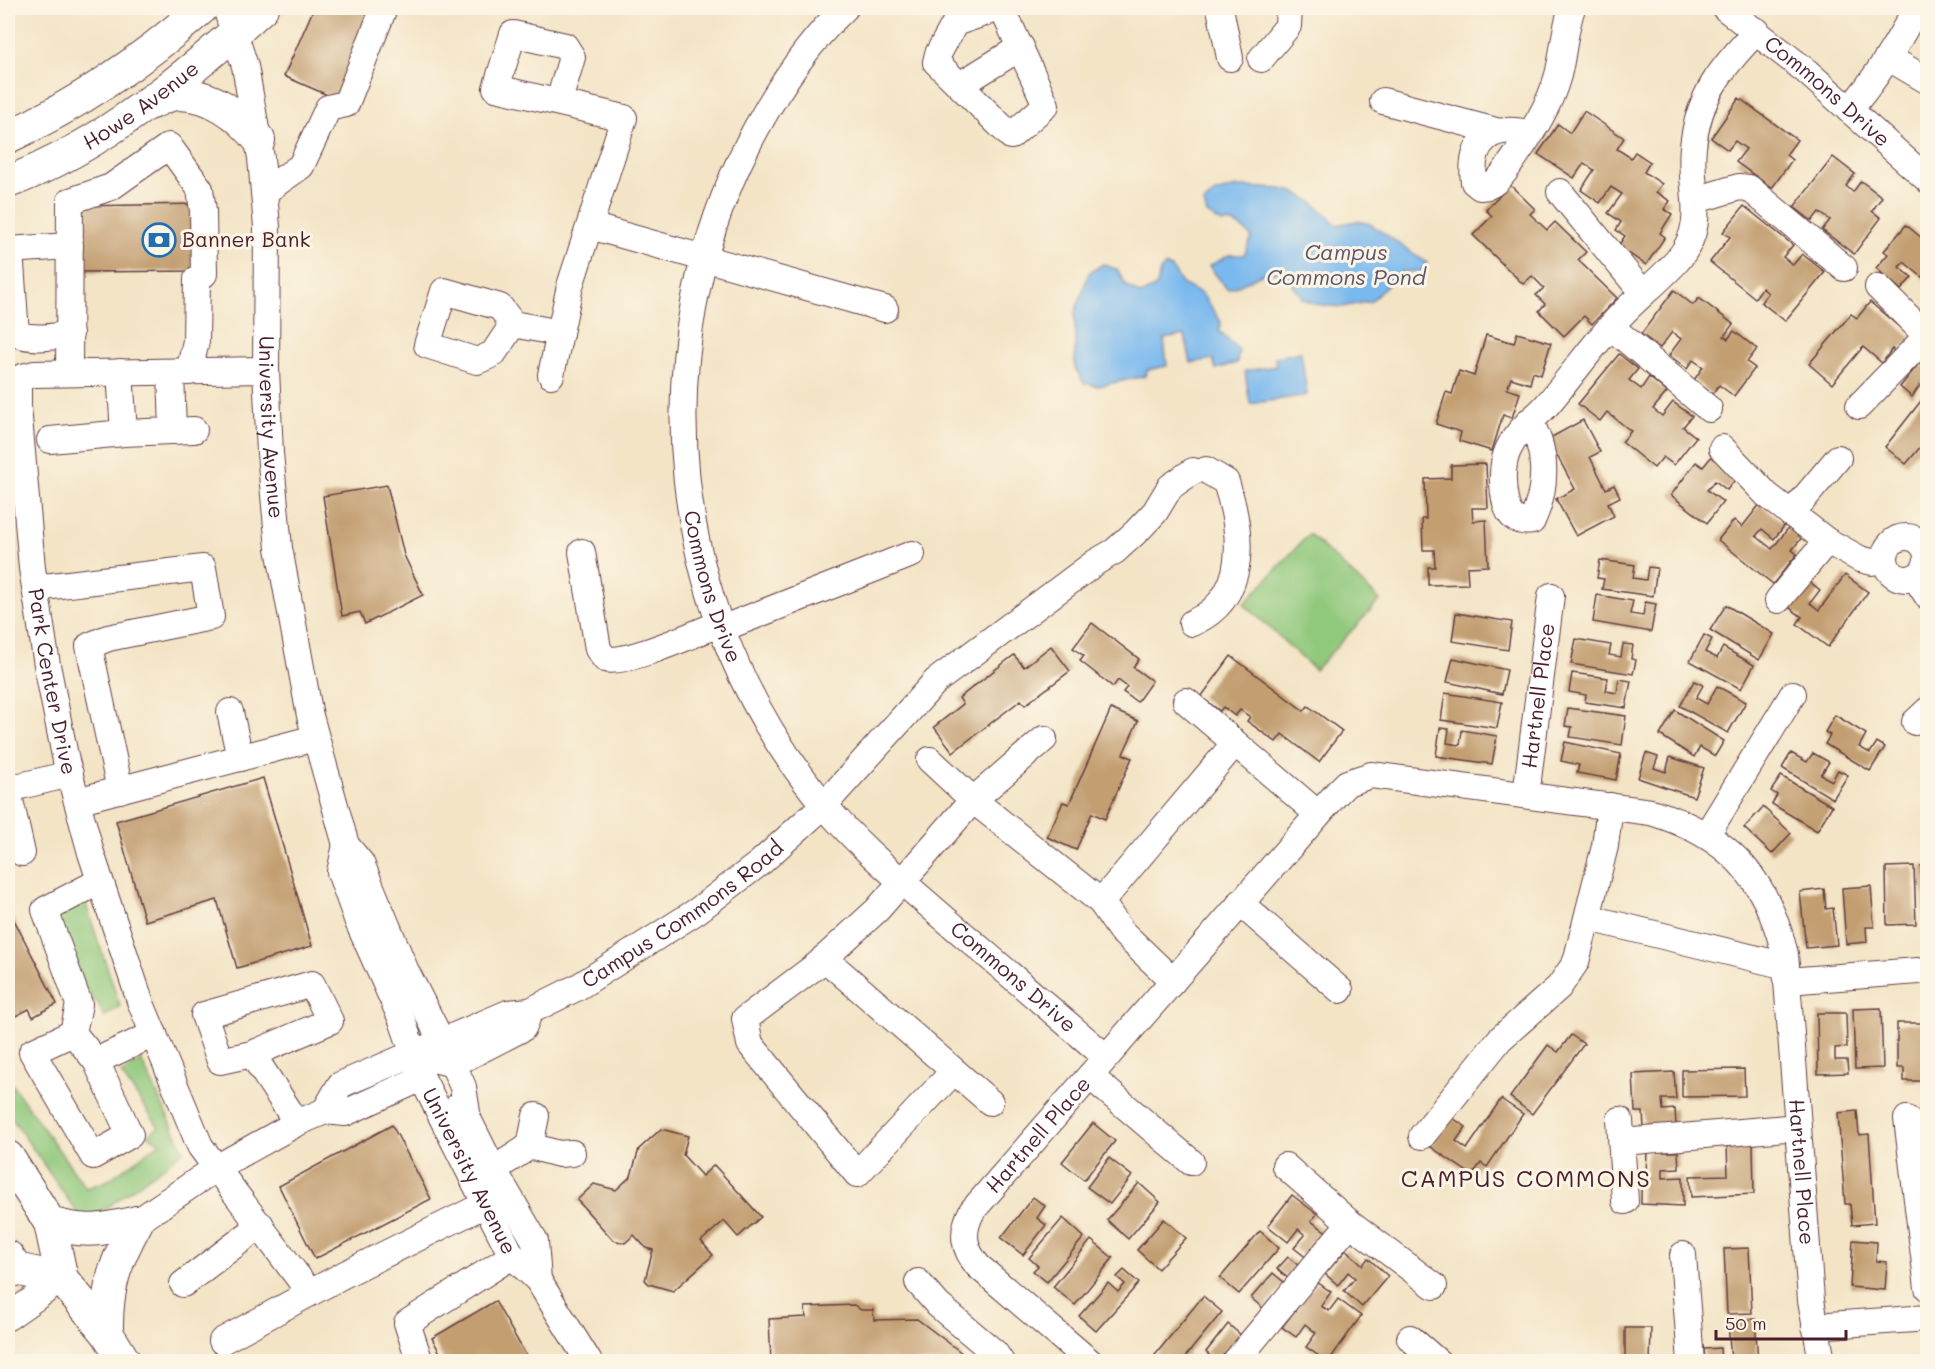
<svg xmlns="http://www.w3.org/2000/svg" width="1935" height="1369" font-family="Mali,sans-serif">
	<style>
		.green { fill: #90c87c; stroke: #6d7454; stroke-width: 1.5 }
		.water { fill: #7ab9ee; stroke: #626c8c; stroke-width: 1.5 }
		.building { fill: #c29e71 }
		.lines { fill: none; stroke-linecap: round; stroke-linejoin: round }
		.minor-casing { stroke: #633d42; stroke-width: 28 }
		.major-casing { stroke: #633d42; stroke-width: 34 }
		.minor { stroke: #fff; stroke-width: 26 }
		.major { stroke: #fff; stroke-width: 32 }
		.labels { text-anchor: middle; stroke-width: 6; stroke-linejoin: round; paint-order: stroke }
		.street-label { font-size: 21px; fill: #4a1f2b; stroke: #fcf5e5 }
		.poi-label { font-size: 21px; fill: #4a1f2b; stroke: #fcf5e5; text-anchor: start }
		.water-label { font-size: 22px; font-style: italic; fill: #5b556f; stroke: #fcf5e5 }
		.quarter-label { font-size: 24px; letter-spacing: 1.5px; fill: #4a1f2b; stroke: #fcf5e5 }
	</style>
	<rect width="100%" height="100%" fill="#fcf5e5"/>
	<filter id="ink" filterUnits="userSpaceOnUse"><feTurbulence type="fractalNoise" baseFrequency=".0167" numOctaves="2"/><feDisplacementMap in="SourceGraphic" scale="12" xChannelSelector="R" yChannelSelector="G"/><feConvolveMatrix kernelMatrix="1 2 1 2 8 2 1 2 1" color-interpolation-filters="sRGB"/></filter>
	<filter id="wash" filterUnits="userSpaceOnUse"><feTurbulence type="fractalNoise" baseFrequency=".008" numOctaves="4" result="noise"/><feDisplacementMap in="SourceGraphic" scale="24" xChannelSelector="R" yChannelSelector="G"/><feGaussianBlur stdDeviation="1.35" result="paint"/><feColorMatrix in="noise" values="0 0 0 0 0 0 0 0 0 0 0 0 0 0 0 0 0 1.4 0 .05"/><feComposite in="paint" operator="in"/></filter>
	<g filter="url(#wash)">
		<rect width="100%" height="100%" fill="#f3e4c6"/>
		<g class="green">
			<polygon points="1309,534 1380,600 1315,670 1244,604"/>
			<polygon points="84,899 120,1006 104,1017 96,1000 93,1002 59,935 55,913"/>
			<polygon points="141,1060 184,1151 98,1214 90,1216 78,1214 8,1113 8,1079 86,1188 107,1181 160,1143 148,1135 159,1127 121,1074"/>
		</g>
		<g class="water">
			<path d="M1237,187C1289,189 1299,185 1337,225L1357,221L1370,224L1427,263L1422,271L1401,272L1371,301L1342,307L1315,304L1302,298L1285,273C1254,268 1254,284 1227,289L1209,266L1229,255H1244L1252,237C1243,228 1234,220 1222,223L1207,214L1204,203L1215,193Z"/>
			<polygon points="1103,264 1118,270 1125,285 1141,295 1157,286 1160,271 1165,266 1172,268 1182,284 1202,294 1221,322 1219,331 1239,350 1237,363 1216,369 1213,359 1191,363 1185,335 1164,339 1167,366 1147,370 1145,376 1098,386 1084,383 1075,368 1075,313 1089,273"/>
			<polygon points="1301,352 1307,395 1250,404 1245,371 1276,366 1275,357"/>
		</g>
		<g id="blocks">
			<g class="building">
				<polygon points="314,8 367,8 380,13 341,101 284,76"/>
				<polygon points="1739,98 1797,140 1786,155 1792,160 1772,188 1736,162 1746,149 1735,141 1728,150 1711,138"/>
				<polygon points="1584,111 1624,138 1617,149 1631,158 1635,152 1650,162 1644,172 1662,184 1656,192 1670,201 1664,209 1672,214 1660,233 1665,237 1646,265 1618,246 1625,236 1616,230 1621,222 1608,213 1622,194 1611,187 1600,203 1581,190 1594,170 1584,163 1574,178 1538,154 1558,124 1570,133"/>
				<polygon points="1833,157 1855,174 1846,186 1853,192 1861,181 1882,197 1872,211 1881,218 1854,254 1822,230 1830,220 1819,212 1812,221 1794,207"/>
				<polygon points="1510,185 1535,209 1530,214 1547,230 1555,222 1586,252 1578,260 1617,298 1592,324 1584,316 1564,336 1539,311 1545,304 1536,295 1544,288 1532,276 1523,284 1473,235 1492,216 1486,210"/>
				<polygon points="199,204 199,271 78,272 78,206"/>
				<polygon points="1744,206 1793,245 1783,257 1793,265 1802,254 1825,272 1785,321 1761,302 1768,293 1762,288 1755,298 1710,262 1730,237 1723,232"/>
				<polygon points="1906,225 1928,243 1928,282 1904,262 1899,267 1912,277 1901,290 1876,268 1888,254 1884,251"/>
				<polygon points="1674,290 1693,305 1699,298 1733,324 1724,336 1728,339 1734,331 1757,349 1747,362 1755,368 1734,396 1719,385 1712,394 1694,380 1703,367 1693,360 1687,369 1669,355 1681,339 1672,332 1660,348 1641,334"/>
				<polygon points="1870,302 1911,337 1897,354 1892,349 1882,363 1863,347 1832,384 1809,364 1851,314 1857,318"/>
				<polygon points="1517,333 1551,343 1541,375 1533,372 1530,384 1511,378 1507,389 1520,393 1512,418 1503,415 1492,451 1459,441 1461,432 1436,424 1446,392 1452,394 1459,371 1474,376 1486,335 1514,343"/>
				<polygon points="1619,354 1638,369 1629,380 1641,389 1649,377 1667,392 1653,409 1662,416 1673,402 1692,416 1683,427 1696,437 1674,465 1663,457 1654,468 1622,442 1631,431 1607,412 1600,421 1578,404"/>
				<polygon points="1919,363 1928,369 1928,391 1920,385 1912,397 1900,387"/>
				<polygon points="1928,392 1928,438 1906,464 1885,447"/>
				<polygon points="1583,420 1600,452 1590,457 1606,489 1614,485 1620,497 1608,503 1614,516 1576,536 1556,499 1575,489 1548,439"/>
				<polygon points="1712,456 1738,476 1727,490 1715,481 1707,490 1723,502 1707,523 1671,495 1696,462 1703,467"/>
				<polygon points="1486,464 1488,508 1472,508 1473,521 1486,520 1488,566 1467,567 1468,584 1428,585 1428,567 1435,567 1434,550 1423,550 1422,519 1426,519 1425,479 1451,478 1451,465"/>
				<polygon points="387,485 404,555 423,595 365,624 360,612 342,616 323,496"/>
				<polygon points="1760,504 1785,525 1774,539 1762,529 1756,536 1772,549 1790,526 1803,536 1792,550 1797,554 1773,584 1718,540 1734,520 1742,527"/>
				<polygon points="1600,560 1635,565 1633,578 1646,580 1648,567 1657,568 1653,596 1602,589 1604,579 1597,578"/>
				<polygon points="1845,575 1868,592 1828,647 1797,624 1802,617 1786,605 1806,579 1820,590 1810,603 1819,610"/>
				<polygon points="1597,595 1633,601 1630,614 1643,616 1645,602 1656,604 1651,632 1593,622"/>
				<polygon points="1726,605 1774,634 1759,660 1710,630"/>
				<polygon points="1456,613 1512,622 1508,650 1452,641"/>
				<polygon points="1092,623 1139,659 1133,667 1152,681 1137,702 1123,692 1127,687 1118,680 1113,687 1080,661 1084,656 1073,648"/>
				<polygon points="1704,635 1712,639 1705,652 1717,658 1723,647 1754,665 1741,689 1690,661"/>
				<polygon points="1576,639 1611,645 1609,655 1621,657 1623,644 1633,645 1631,659 1636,660 1633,674 1571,664"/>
				<polygon points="1051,646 1070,671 1025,705 1021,700 953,752 934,727 963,704 959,698 1014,655 1024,667"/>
				<polygon points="1231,656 1304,711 1308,706 1342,731 1319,762 1282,734 1276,742 1247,721 1250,717 1240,710 1235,716 1223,707 1220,711 1201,697"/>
				<polygon points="1453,658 1507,670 1502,694 1447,682"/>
				<polygon points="1572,673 1608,678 1606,691 1617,693 1619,679 1631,681 1626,708 1585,702 1586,695 1569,692"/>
				<polygon points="1694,681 1703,685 1696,698 1707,704 1717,686 1746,702 1728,733 1680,706"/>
				<polygon points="1445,693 1502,702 1497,728 1441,720"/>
				<polygon points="1568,708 1626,716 1622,745 1570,737 1572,727 1565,726"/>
				<polygon points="1111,709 1138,721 1123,754 1132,758 1105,819 1092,813 1076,850 1047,837 1063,802 1069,804"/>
				<polygon points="1675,710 1724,741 1715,756 1700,747 1694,757 1660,735"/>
				<polygon points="1835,715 1866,734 1859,747 1870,753 1877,742 1885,747 1870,771 1825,744 1830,735 1825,732"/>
				<polygon points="1440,728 1449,729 1447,743 1460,745 1462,730 1497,736 1492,764 1436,756"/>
				<polygon points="1565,742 1621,754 1616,780 1577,773 1579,765 1561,761"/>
				<polygon points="1646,753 1658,757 1654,768 1666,772 1670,757 1704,768 1694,797 1638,778"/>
				<polygon points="1791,753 1807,762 1813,753 1829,762 1821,775 1832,781 1838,770 1848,775 1833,799 1782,768"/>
				<polygon points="1781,776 1832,806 1817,831 1772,804 1777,795 1771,791"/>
				<polygon points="263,778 312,946 237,968 217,900 145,921 116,821"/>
				<polygon points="1763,807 1791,833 1772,854 1744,828"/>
				<polygon points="1928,865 1928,921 1923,921 1921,866"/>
				<polygon points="1914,866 1916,924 1887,925 1886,867"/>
				<polygon points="1871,886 1874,927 1866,927 1867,942 1846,944 1842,888"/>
				<polygon points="1824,889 1826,909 1833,908 1837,945 1806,948 1800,892"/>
				<polygon points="8,908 57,1004 33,1017 29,1009 8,1020"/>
				<polygon points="1881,1008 1883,1068 1855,1069 1853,1009"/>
				<polygon points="1817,1013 1846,1013 1847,1047 1835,1048 1835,1060 1847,1060 1848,1073 1818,1074"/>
				<polygon points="1897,1023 1928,1023 1928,1081 1904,1081 1904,1068 1897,1068"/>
				<polygon points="1571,1035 1584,1044 1532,1114 1510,1097 1548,1045 1558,1052"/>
				<polygon points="1744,1069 1745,1096 1682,1097 1682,1070"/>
				<polygon points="1674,1072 1676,1099 1662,1099 1663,1110 1675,1109 1676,1126 1644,1128 1643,1112 1635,1112 1633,1074"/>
				<polygon points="1501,1099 1523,1114 1487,1167 1481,1163 1472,1175 1431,1147 1451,1117 1466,1127 1456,1141 1467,1149"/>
				<polygon points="1857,1111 1859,1135 1869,1134 1875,1223 1852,1225 1850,1204 1845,1204 1838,1113"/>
				<polygon points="1093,1123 1115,1141 1084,1180 1062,1162"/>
				<polygon points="392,1125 431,1199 315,1259 279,1186"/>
				<polygon points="661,1129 688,1136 683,1155 702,1176 714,1165 761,1217 738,1237 724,1221 701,1241 713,1255 673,1291 649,1284 645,1280 653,1250 646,1248 634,1235 625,1243 613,1240 577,1200 594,1184 616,1190 631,1176 639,1149"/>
				<polygon points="1753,1144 1754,1194 1691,1197 1690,1176 1728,1175 1727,1145"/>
				<polygon points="1647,1152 1678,1152 1679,1168 1663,1169 1663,1178 1683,1177 1683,1206 1641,1204 1641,1174 1646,1174"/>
				<polygon points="1109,1158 1132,1176 1110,1204 1087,1187"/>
				<polygon points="1139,1183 1160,1202 1128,1239 1107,1220"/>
				<polygon points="1292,1195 1317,1214 1311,1221 1328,1233 1308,1259 1294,1248 1305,1235 1298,1229 1288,1242 1268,1226"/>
				<polygon points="1033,1197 1045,1206 1037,1218 1046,1225 1023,1255 1001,1238"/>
				<polygon points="1063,1218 1084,1237 1047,1282 1033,1271 1038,1266 1029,1258"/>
				<polygon points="1164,1219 1186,1238 1158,1269 1137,1250"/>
				<polygon points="1260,1231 1279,1248 1239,1294 1220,1278"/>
				<polygon points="1091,1240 1113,1258 1075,1305 1053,1287"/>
				<polygon points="1853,1240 1877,1242 1876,1261 1887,1262 1885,1290 1850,1287"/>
				<polygon points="1749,1248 1752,1313 1727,1314 1724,1249"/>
				<polygon points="1346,1250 1363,1265 1368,1258 1388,1276 1362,1307 1344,1291 1355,1278 1348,1272 1338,1285 1325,1274"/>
				<polygon points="1288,1257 1299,1266 1289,1279 1277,1269"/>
				<polygon points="1124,1270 1139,1283 1096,1331 1079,1316 1108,1283 1118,1292 1125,1284 1117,1277"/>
				<polygon points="1273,1273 1285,1283 1264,1309 1251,1298"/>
				<polygon points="1317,1282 1331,1292 1321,1306 1329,1311 1338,1299 1361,1316 1328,1362 1306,1347 1316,1333 1305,1324 1296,1337 1282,1327"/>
				<polygon points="1203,1296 1222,1312 1181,1362 1153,1362 1151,1360"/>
				<polygon points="495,1301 530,1362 445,1362 432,1338"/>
				<polygon points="854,1305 861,1310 873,1310 874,1320 917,1319 962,1353 962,1362 771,1362 769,1319 806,1317 805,1307"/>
				<polygon points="1755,1319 1758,1362 1731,1362 1728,1321"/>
				<polygon points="1228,1324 1241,1335 1218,1362 1206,1352"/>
				<polygon points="1625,1328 1651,1328 1650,1362 1625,1362"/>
				<polygon points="1720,1348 1721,1362 1705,1362 1704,1349"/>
				<polygon points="1258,1353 1269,1362 1251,1362"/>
			</g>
		</g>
	</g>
	<g filter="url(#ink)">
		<use href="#blocks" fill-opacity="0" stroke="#633d42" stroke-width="1.5"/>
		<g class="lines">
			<defs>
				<g id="minor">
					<path id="s1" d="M226,8L245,66L261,158L267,227L266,370L270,453L279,548L310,716L346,845L361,863L405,969L453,1064L463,1087L468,1119"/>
					<path id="s2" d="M845,8C809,42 780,85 756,129C638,345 666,618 825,806C860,848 903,882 944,918C998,964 1052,1010 1106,1057"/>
					<polyline points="1220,8 1230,58"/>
					<path id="s3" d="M1725,8L1806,71L1928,180"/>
					<polygon points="996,9 1003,10 1046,105 1011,136 936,62 938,54 955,23"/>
					<polyline points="1889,58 1928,81"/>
					<polyline points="1261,59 1288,26 1289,8"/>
					<polyline points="960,85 1021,47"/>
					<polyline points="1383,101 1496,131"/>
					<path d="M1849,110C1877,78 1897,45 1916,8"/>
					<path d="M1531,134C1492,123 1469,140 1474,182L1480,187C1496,188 1504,172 1513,160C1532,132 1549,108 1558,75C1564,52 1564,30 1572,8"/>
					<polyline points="264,192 301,166 328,108 346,104 384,8"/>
					<polyline points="1560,192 1643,293"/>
					<polyline points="1696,200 1739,187 1749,188 1844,268"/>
					<polyline points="590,226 885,309"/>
					<polyline points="8,250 70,246"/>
					<path d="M10,250L16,334C34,340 52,337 70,334"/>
					<polyline points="1878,287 1928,337"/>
					<polyline points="513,324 493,354 477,361 427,345 444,291 500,307 513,324 560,333"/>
					<polyline points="1611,327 1709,409"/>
					<path id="s4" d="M266,370L34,374L22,377L18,386V406L32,568L47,665L66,761L91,853L140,1001L200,1146L310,1293"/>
					<polyline points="171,372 173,431"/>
					<polyline points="69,373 70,201 111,187 169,146 200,189 203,211 204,274 197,279 196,341 189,372"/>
					<polyline points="551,375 570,286 624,118 496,88 513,34 565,46 572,57 559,101"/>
					<polyline points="1859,406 1927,336"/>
					<path d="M1529,421C1548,450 1547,489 1532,521C1517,523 1510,518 1506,504C1502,488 1501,465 1508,450C1517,430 1532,421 1546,406C1572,376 1594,343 1621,315C1639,296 1660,280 1677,261C1710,222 1688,190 1693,147C1698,96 1722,67 1757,31"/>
					<polyline points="124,433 194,430"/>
					<polyline points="50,440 124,433 120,372"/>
					<polyline points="1722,448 1767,495 1827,541 1860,559 1872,562 1884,559"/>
					<polyline points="1791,514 1838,458"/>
					<circle cx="1906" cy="558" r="21"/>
					<path d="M582,552L598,649L605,659C626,665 696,633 719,624"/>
					<polyline points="1915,577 1928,597"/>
					<polyline points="35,588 203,568 211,617 108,638 89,646 120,790"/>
					<polyline points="1778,600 1827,541"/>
					<path d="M1192,623C1250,598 1242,532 1226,482L1206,470"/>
					<polyline points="721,629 912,554"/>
					<polyline points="1186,701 1318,814"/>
					<polyline points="230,712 240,758"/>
					<polyline points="1915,722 1928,710"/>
					<polyline points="930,760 973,800 1101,902 1121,931 1173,981"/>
					<polyline points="8,789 70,774"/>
					<polyline points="8,791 22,853"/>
					<path id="s5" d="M1526,795L1551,596"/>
					<polyline points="77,801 315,738"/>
					<polyline points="1707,834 1793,694"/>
					<path id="s6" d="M346,845L340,872L358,922L402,1020L422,1078L512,1256L538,1280L589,1362"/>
					<polyline points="1101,902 1235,743"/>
					<polyline points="1240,903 1340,990"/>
					<polyline points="1589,918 1786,966"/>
					<polyline points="824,958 990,1102"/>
					<polyline points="1787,981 1918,971"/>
					<polyline points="73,1033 79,1004 45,910 100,881"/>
					<polyline points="252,1054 330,1021 312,984 204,1015 220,1061 252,1054 297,1123"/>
					<polyline points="437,1060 453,1064 523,1028 530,1011"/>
					<polyline points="96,1061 130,1135 93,1156 32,1052 73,1033 96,1061 154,1034"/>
					<polyline points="954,1071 857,1174 750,1044 745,1019 817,965 877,910 973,800 1044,739"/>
					<polyline points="1090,1076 1191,1162"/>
					<polyline points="458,1106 468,1119 491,1165 535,1241 538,1280"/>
					<path id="s7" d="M325,1111L340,1085L508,1013L530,1011L578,987L697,911L761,862L824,805L936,681L1096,562L1115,551L1137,531L1155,512L1170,487L1193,471"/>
					<polyline points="1907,1119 1928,1288"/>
					<polyline points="1620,1120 1625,1201"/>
					<polyline points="1422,1136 1500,1039 1559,987 1576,962 1605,846 1610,806"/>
					<polyline points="1622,1142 1798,1127"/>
					<polyline points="530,1146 559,1154 572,1153"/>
					<polyline points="1285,1166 1350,1223 1434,1286"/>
					<polyline points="493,1170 530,1146 536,1116"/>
					<polyline points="137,1222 216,1168 297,1123 325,1111 345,1113 422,1078"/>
					<polyline points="1683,1255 1691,1362"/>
					<polyline points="918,1282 938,1305 995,1353 1001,1362"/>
					<polyline points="183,1284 261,1225"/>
					<polyline points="8,1317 62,1279"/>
					<polyline points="1815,1326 1928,1318"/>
					<polyline points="1410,1338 1438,1362"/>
					<polyline points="222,1341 345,1274 484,1205"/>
					<polyline points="420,1362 407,1323 512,1256"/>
					<path id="s8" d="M1090,1362L978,1266C963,1248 961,1232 972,1211L1337,793L1347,783L1371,775L1651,812C1728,835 1766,876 1785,954L1811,1300L1822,1362"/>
					<polyline points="1235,1362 1350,1223"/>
				</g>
				<g id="major">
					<path d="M151,103C159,100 169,94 178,94C211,94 239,114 259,140"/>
					<path d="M8,137C79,104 143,60 202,8"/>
					<path id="s9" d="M8,182C100,148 190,74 262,8"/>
					<polyline points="8,1157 50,1223 62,1279 107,1333 125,1362"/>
					<path d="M50,1223C84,1234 103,1230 137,1222"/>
					<polyline points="8,1257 16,1269 62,1279"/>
					<path d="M107,1333C106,1288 115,1262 137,1222"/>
				</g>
			</defs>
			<use href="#minor" class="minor-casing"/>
			<use href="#major" class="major-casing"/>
			<use href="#minor" class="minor"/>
			<use href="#major" class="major"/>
		</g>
	</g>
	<defs>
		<symbol id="bank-ring" viewBox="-11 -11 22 22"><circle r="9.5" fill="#fcf5e5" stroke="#1f6fb2" stroke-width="1.5"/><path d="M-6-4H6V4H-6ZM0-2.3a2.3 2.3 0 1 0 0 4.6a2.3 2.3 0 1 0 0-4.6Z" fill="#1f6fb2"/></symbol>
	</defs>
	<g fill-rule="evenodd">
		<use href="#bank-ring" x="140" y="221" width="38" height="38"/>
	</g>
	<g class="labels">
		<g class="street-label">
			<text dy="7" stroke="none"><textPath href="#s3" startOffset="132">Commons Drive</textPath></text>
			<text dy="7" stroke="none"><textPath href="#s9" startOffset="154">Howe Avenue</textPath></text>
			<text dy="7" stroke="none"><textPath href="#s1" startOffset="424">University Avenue</textPath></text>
			<text dy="7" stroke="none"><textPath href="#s2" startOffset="624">Commons Drive</textPath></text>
			<text dy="7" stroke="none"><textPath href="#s4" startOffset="552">Park Center Drive</textPath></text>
			<text dy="7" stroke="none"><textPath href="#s5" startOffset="100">Hartnell Place</textPath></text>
			<text dy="7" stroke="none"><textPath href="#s7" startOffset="416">Campus Commons Road</textPath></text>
			<text dy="7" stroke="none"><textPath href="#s2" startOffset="1128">Commons Drive</textPath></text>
			<text dy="7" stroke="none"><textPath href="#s8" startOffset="308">Hartnell Place</textPath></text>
			<text dy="7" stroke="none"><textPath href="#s6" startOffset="354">University Avenue</textPath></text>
			<text dy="7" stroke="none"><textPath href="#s8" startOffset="1509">Hartnell Place</textPath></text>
		</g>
		<g class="poi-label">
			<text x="182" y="247">Banner Bank</text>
		</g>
		<g class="water-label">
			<text x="1346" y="260">Campus<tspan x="1346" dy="25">Commons Pond</tspan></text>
		</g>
		<g class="quarter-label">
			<text x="1526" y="1187">CAMPUS COMMONS</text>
		</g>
	</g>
	<rect width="1935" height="1369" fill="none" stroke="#fcf5e5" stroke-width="30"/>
	<path d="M1716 1330v9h130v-9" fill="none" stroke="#4a1f2b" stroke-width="3"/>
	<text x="1725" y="1330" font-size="18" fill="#4a1f2b" stroke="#fcf5e5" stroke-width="4.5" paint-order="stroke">50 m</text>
</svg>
